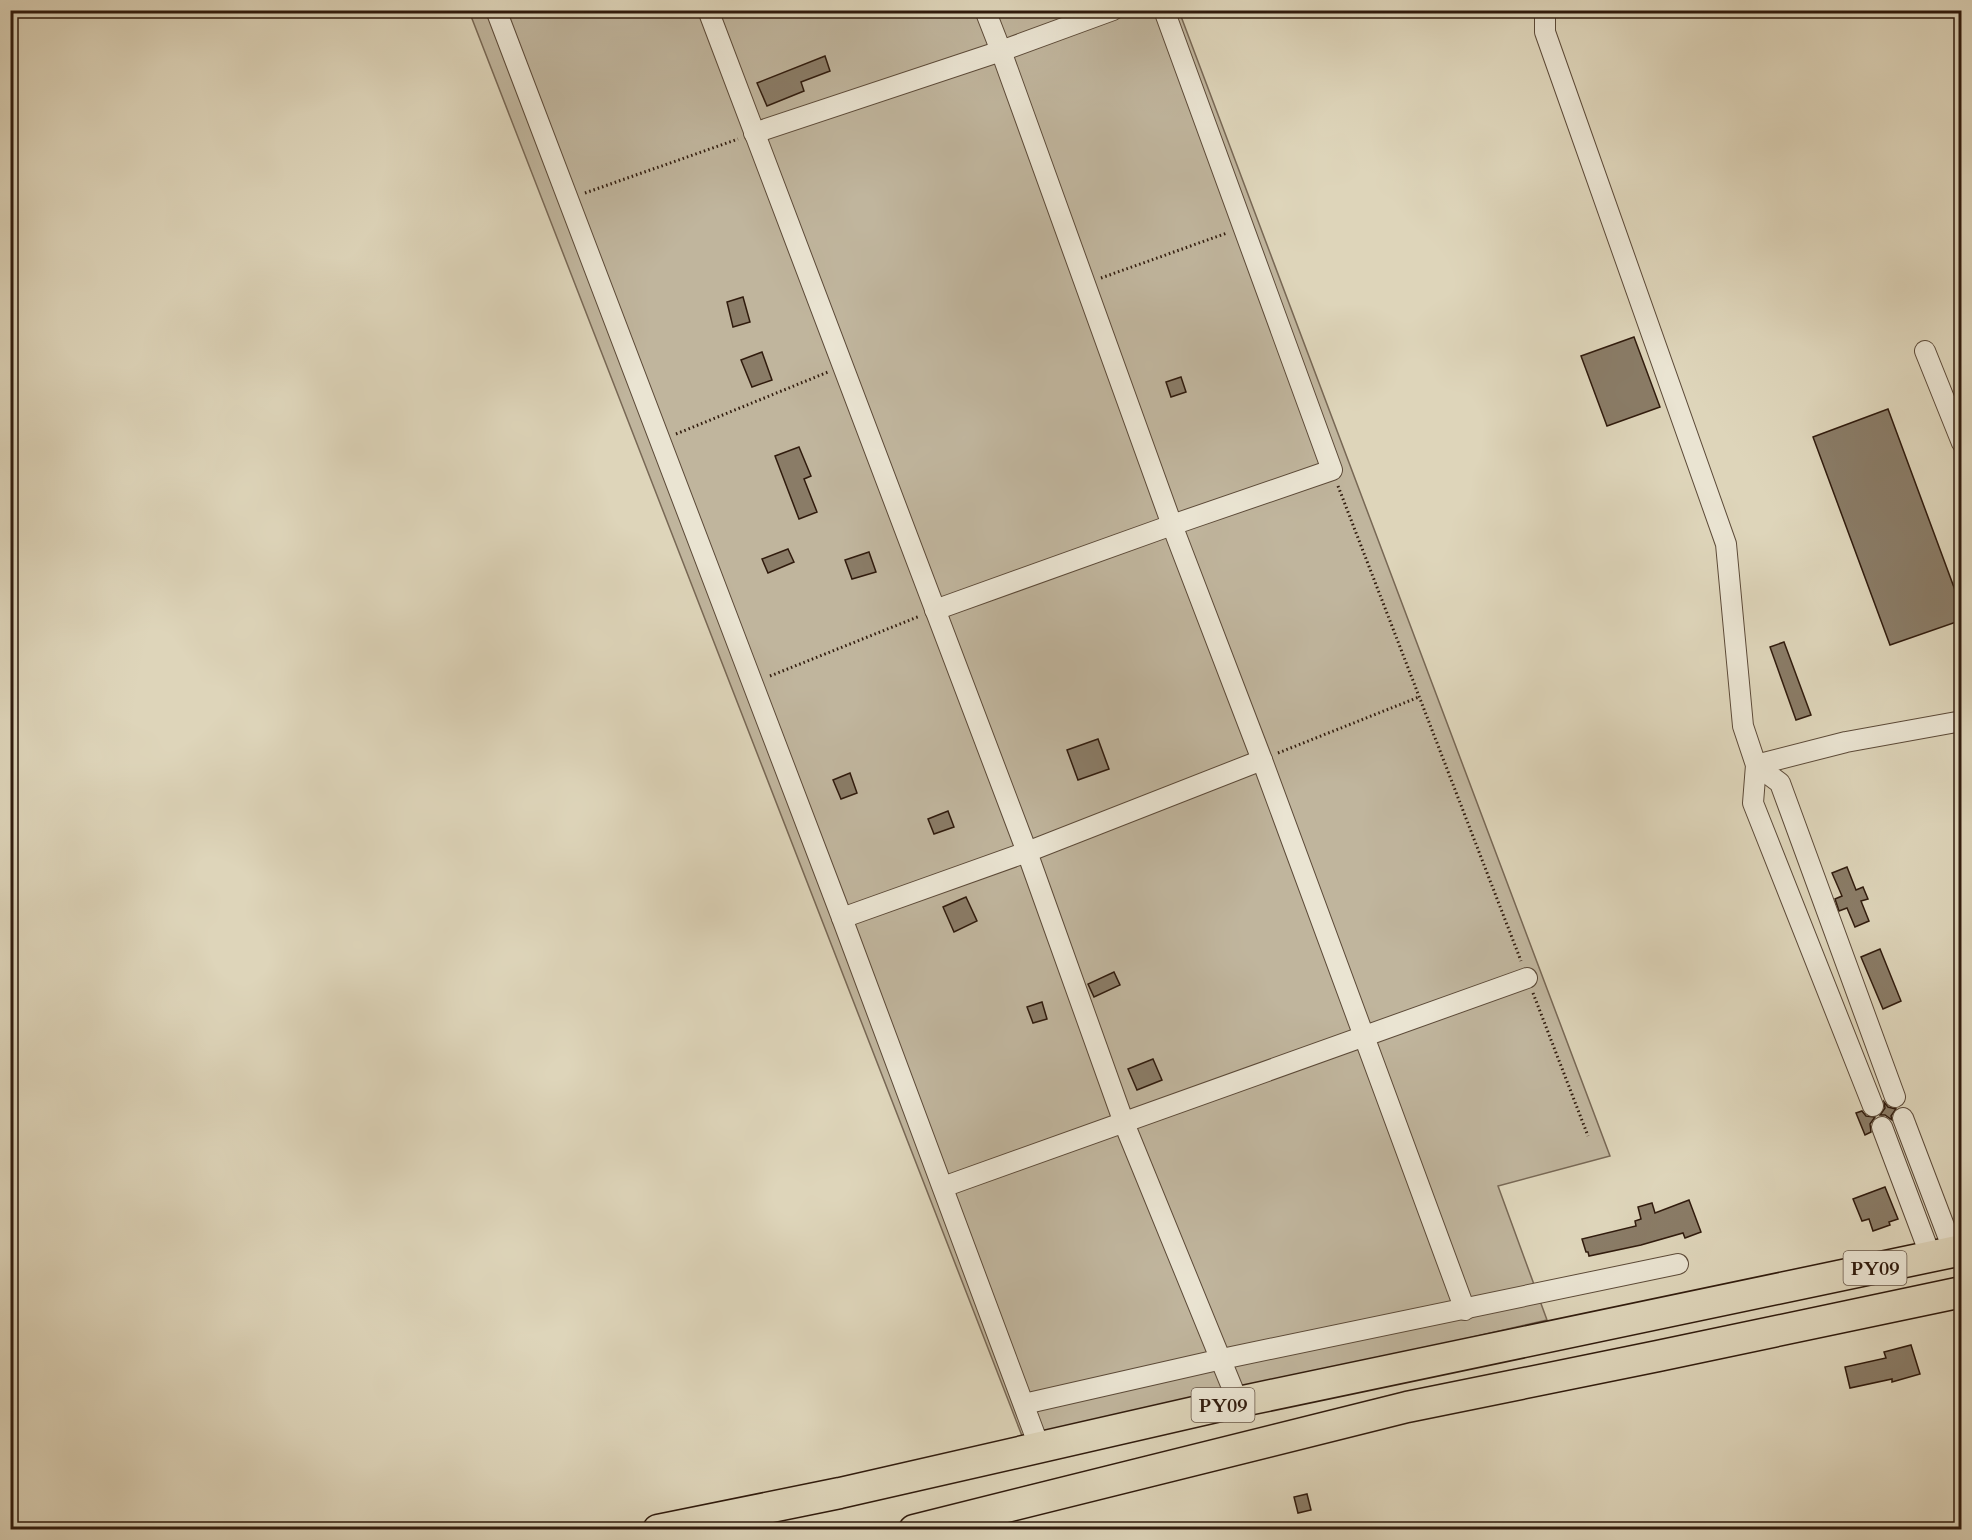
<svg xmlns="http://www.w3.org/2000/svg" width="1972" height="1540" font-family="Cardo,serif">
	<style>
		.green { fill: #c0b59d; stroke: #786855; stroke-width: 1.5 }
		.building { fill: #8a7c67; stroke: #301b0d; stroke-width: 1.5 }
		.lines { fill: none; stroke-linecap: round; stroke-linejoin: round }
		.minor-casing { stroke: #5c4a38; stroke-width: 22 }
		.highway-casing { stroke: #301b0d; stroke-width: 33 }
		.path { stroke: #301b0d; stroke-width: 3; stroke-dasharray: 1.5 3; stroke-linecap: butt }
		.minor { stroke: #eae4d2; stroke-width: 20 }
		.highway { stroke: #ded5ba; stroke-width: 30 }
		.labels { text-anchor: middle; stroke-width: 5; stroke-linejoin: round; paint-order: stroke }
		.shield { fill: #eae4d2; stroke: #685748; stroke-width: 1.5 }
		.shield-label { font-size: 20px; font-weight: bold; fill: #301b0d }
	</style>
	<rect width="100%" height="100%" fill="#ded5ba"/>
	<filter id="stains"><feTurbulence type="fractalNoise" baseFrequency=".00333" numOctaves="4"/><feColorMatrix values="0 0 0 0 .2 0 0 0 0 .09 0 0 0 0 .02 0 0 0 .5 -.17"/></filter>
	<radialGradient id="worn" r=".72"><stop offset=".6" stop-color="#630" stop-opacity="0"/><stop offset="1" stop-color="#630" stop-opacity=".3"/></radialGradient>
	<polygon class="green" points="469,11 1179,11 1610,1156 1498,1186 1547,1320 1024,1441"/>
	<g class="building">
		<polygon points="825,56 830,71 801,82 804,91 767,106 757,83"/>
		<polygon points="743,297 750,322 733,327 727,302"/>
		<polygon points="1634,337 1660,407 1607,426 1581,356"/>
		<polygon points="762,352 772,380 752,387 741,360"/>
		<polygon points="1181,377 1186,392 1171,397 1166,382"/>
		<polygon points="1888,409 1962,609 1962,620 1890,645 1813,437"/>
		<polygon points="799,447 811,476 804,479 817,512 799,519 775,456"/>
		<polygon points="788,549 794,562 768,573 762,559"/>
		<polygon points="869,552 876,572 852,579 845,560"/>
		<polygon points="1784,642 1811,715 1796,720 1770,647"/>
		<polygon points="1098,739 1109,769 1078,780 1067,750"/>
		<polygon points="850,773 857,793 841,799 833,780"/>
		<polygon points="948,811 954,827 934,834 928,819"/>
		<polygon points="1847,867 1856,890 1863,887 1868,899 1861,901 1869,921 1855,927 1847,908 1839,911 1835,899 1842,896 1832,873"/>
		<polygon points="966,897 977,921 954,932 943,907"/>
		<polygon points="1880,949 1901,1001 1883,1009 1861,957"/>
		<polygon points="1114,972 1120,985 1094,997 1088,984"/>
		<polygon points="1042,1002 1047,1019 1033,1023 1027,1007"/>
		<polygon points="1153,1059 1162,1080 1137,1090 1128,1069"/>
		<polygon points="1884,1102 1888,1107 1896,1109 1891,1116 1892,1120 1885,1115 1880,1115 1885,1108"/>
		<polygon points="1862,1111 1866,1116 1875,1117 1870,1124 1871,1132 1865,1135 1856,1113"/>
		<polygon points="1885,1187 1898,1219 1889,1222 1890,1225 1873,1231 1869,1219 1862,1221 1853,1199"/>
		<polygon points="1689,1200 1701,1232 1685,1238 1683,1233 1641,1245 1589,1256 1588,1252 1586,1252 1582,1239 1636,1226 1635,1221 1641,1219 1638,1207 1652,1203 1655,1213"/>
		<polygon points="1911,1345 1920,1374 1892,1382 1892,1379 1850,1388 1845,1367 1886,1358 1884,1352"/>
		<polygon points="1307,1494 1311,1510 1298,1513 1294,1497"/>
	</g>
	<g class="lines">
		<defs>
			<g id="minor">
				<polyline points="496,10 842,918 1039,1446"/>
				<polyline points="708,10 1027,852 1124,1123 1238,1402"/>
				<polyline points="985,10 1001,51 1172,525 1262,760 1465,1310"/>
				<polyline points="1545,10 1545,32 1726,544 1743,726 1756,765 1753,803 1873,1106"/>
				<polyline points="754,133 1001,51 1113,10"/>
				<polyline points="1925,351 1962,443"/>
				<polyline points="935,610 1172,525 1332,470 1164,10"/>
				<polyline points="1756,765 1780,783 1895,1097"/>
				<polyline points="1756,765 1846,742 1962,721"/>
				<polyline points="842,918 1027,852 1262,760"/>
				<polyline points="1903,1118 1954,1252"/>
				<polyline points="1882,1127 1931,1257"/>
				<polyline points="943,1187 1527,978"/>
				<polyline points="1024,1404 1222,1359 1678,1264"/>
			</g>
			<g id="highway">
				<polyline points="658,1530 840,1493 1238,1402 1962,1250"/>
				<polyline points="914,1530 1407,1407 1658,1356 1962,1292"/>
			</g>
		</defs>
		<use href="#minor" class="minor-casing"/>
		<use href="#highway" class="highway-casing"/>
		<g class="path">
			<polyline points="585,193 738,139"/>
			<polyline points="1101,278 1227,233"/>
			<polyline points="676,434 828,372"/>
			<polyline points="1338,486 1521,961"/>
			<polyline points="770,676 920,616"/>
			<polyline points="1278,753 1419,697"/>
			<polyline points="1533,993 1588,1136"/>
		</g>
		<use href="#minor" class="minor"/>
		<use href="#highway" class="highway"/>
	</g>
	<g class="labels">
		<g class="shield">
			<rect x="1843.5" y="1251" width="63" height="34" rx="4.5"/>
			<rect x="1191.5" y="1388" width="63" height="34" rx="4.5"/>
		</g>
		<g class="shield-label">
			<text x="1875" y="1275">PY09</text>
			<text x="1223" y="1412">PY09</text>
		</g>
	</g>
	<rect width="1972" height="1540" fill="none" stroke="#ded5ba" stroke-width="36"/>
	<rect x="12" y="12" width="1948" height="1516" fill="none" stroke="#301b0d" stroke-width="3"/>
	<rect x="18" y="18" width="1936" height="1504" fill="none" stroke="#301b0d" stroke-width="1.5"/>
	<rect width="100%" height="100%" filter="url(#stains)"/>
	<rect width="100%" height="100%" fill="url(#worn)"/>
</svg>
